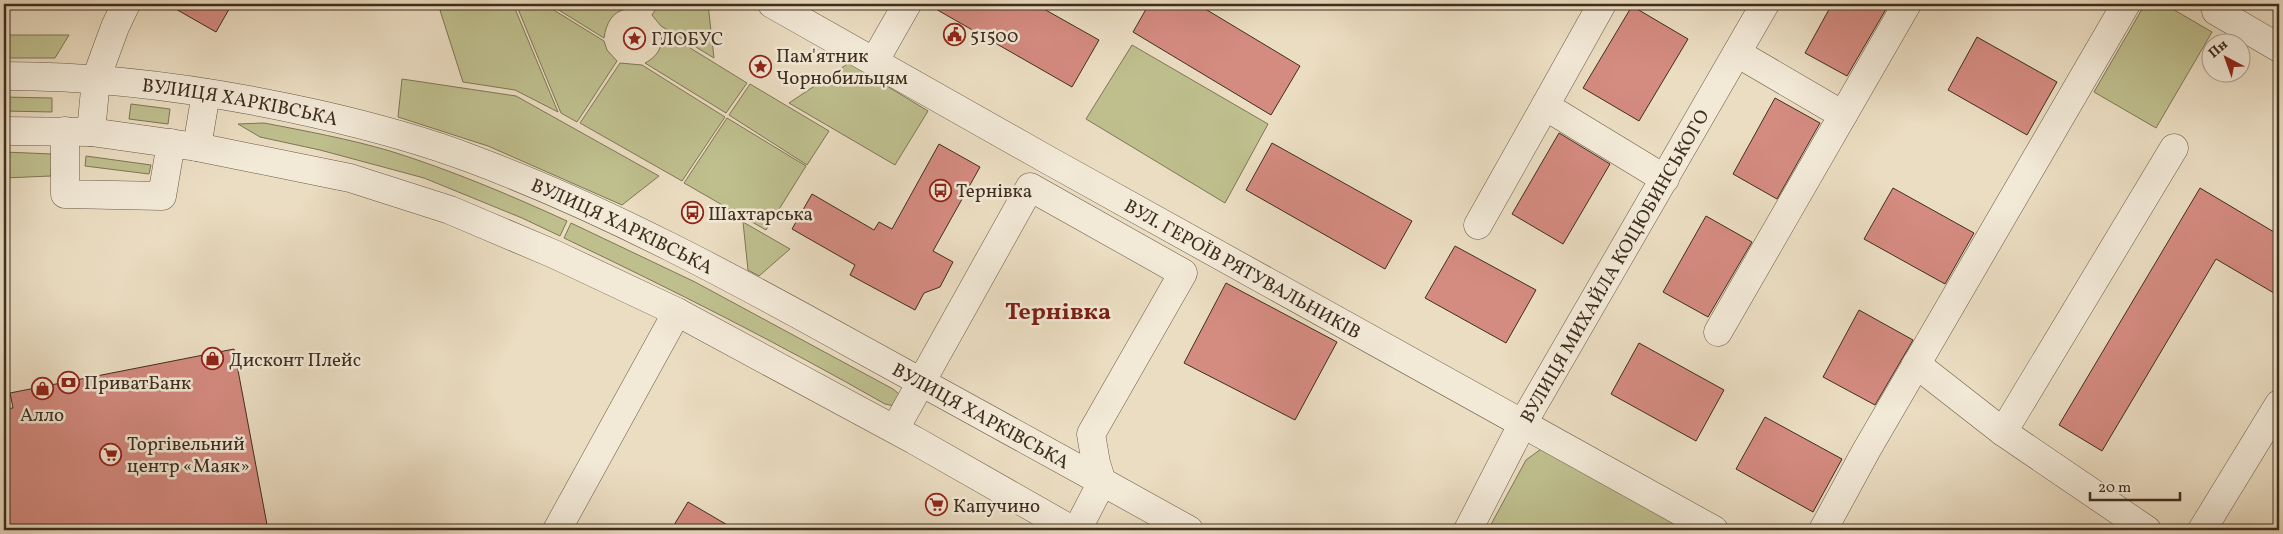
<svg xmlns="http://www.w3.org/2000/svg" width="2283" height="534" font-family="Vollkorn,serif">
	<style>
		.green { fill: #bfbf8e; stroke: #7e7656 }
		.building { fill: #d48b80; stroke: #3e2e1e }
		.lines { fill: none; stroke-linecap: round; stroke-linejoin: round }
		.minor-casing { stroke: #695a47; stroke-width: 29 }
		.minor { stroke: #f2e9d7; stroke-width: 28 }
		.labels { text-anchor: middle; stroke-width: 5; stroke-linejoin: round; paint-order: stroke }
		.poi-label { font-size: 19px; fill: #3e2e1e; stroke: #f2e9d7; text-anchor: start }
		.street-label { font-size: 19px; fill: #3e2e1e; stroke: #f2e9d7 }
		.district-label { font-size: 24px; font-weight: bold; fill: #7a1f14; stroke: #f2e9d7 }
	</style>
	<rect width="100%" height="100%" fill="#ebddc2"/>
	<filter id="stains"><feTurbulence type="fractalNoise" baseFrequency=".004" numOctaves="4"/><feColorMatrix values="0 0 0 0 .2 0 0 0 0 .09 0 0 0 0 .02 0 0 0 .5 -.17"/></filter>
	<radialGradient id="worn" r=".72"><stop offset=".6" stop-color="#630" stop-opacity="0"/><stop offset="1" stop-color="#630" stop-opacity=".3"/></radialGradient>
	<g class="green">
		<polygon points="438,4 513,4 558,112 515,90 463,82"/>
		<polygon points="516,4 544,4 604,41 607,50 617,61 577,122 561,113"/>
		<path d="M549,4H618L627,9C612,11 606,24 604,38Z"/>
		<polygon points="659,4 708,4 714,58 661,26 652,15"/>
		<polygon points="2145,4 2164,4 2212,32 2156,128 2094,92"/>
		<path d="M661,30L747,83L726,113L645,63C660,55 663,45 661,30Z"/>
		<polygon points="4,35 69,35 55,58 4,58"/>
		<polygon points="1132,45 1268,124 1225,203 1086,119"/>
		<polygon points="620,63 642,65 725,117 682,181 580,123"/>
		<polygon points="849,63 928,111 895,165 789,103"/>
		<polygon points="402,79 516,96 659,176 622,205 488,146 398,117"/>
		<polygon points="750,84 829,131 807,165 729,115"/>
		<polygon points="4,97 52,98 52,112 4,111"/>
		<polygon points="131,104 170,109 168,124 129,119"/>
		<polygon points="727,118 806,166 766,230 684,183"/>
		<path d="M264,123C306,131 349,139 390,151C451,170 510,195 567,221L560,236L522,218L424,178L320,150L260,137L238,124Z"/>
		<polygon points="4,152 52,154 51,176 4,178"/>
		<polygon points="86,156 151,165 149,174 85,166"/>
		<polygon points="743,222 790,249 759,276 748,270"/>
		<path d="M571,223L695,282L893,389L904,398L899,407L885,404C780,344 673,290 564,238Z"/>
		<polygon points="1541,449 1689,530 1488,530 1526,460"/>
	</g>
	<g class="building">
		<polygon points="167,4 232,4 216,32"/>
		<polygon points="927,4 1035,4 1099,40 1072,87"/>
		<polygon points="1149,4 1197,4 1300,66 1271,115 1133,32"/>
		<polygon points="1832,4 1889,4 1847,76 1805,53"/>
		<polygon points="1632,6 1688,39 1639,121 1583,88"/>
		<polygon points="1977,37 2057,82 2027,135 1948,90"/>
		<polygon points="1775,98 1820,123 1777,199 1733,174"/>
		<polygon points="1559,133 1610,164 1563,244 1512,214"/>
		<polygon points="1272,143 1412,221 1385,269 1246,190"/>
		<polygon points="939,144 980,167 933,251 953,262 940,287 924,293 915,310 850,275 855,265 792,229 812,194 874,230 879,222 892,229"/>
		<polygon points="1893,188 1974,233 1945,284 1864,239"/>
		<polygon points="2200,188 2279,235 2279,296 2216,259 2102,451 2059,425"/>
		<polygon points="1706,216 1752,242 1708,317 1663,292"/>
		<polygon points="1455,246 1536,290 1506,343 1425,298"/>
		<polygon points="1226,283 1337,342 1295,420 1184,363"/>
		<polygon points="1859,310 1913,340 1875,405 1823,377"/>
		<polygon points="1639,343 1724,390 1696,441 1611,394"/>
		<polygon points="234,349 268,530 4,530 4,409 13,408 10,393"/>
		<polygon points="1765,417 1842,459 1813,512 1736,469"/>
		<polygon points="688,502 736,530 671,530"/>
	</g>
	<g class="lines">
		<defs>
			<g id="minor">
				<path id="s1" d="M772,4L1048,160L1714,530"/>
				<polyline points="1602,4 1545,106 1665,179"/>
				<polyline points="2216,11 2279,48"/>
				<polyline points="874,62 907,4"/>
				<path id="s2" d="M4,76C109,76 215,91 317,114C370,126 422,140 472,159C608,210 735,279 861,349C970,409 1080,469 1189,530"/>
				<polyline points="1843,115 1907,4"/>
				<polyline points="4,131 91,132 197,147 350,178 450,210 556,255 677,312 914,440 1072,530"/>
				<polyline points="65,131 65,194 162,196 171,143"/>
				<polyline points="91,132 96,79 115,27 126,4"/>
				<polyline points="197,147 206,93"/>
				<polyline points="1478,225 1545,106"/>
				<polyline points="1718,332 1843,115 1737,53"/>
				<polyline points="1916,364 2003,432 2147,530"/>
				<polyline points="895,429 1030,187 1183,273 1091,434 1096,463 1102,482 1077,530"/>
				<polyline points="2003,432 2174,148"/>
				<polyline points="557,530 677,312"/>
				<path id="s3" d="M1468,530L1523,423L1765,4"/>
				<polyline points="1823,530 1866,451 2126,4"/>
				<polyline points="2202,530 2279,404"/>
			</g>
		</defs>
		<use href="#minor" class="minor-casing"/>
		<use href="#minor" class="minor"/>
	</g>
	<defs>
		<symbol id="civic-ring" viewBox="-11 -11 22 22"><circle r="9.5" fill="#f2e9d7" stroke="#8f2418" stroke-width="1.5"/><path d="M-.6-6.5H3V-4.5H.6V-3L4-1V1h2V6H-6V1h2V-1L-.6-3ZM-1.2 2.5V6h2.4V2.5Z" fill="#8f2418"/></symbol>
		<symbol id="sight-ring" viewBox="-11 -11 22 22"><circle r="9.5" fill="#f2e9d7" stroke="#8f2418" stroke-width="1.5"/><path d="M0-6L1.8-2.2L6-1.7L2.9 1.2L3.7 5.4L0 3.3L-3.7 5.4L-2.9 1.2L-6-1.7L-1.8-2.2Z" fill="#8f2418"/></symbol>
		<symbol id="bus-ring" viewBox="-11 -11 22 22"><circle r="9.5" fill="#f2e9d7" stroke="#8f2418" stroke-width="1.5"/><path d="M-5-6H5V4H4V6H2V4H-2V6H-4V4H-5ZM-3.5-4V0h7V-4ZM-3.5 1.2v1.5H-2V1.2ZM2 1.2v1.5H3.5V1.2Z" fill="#8f2418"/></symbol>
		<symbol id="shop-ring" viewBox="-11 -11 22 22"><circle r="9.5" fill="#f2e9d7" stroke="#8f2418" stroke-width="1.5"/><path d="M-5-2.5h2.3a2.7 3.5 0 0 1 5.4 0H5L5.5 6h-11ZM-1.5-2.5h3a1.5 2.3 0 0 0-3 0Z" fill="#8f2418"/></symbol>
		<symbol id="bank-ring" viewBox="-11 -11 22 22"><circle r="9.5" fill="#f2e9d7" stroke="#8f2418" stroke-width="1.5"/><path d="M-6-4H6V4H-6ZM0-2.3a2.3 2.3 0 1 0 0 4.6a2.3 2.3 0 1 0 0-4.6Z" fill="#8f2418"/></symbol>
		<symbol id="supermarket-ring" viewBox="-11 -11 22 22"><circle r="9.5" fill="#f2e9d7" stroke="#8f2418" stroke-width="1.5"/><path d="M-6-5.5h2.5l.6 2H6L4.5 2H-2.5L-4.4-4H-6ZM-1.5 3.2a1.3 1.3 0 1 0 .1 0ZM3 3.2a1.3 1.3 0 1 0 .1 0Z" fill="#8f2418"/></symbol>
	</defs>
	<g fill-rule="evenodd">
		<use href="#civic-ring" x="942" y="22" width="25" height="25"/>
		<use href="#sight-ring" x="622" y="26" width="25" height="25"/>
		<use href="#sight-ring" x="748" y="54" width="25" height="25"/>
		<use href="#bus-ring" x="928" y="178" width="25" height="25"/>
		<use href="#bus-ring" x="680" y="200" width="25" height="25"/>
		<use href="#shop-ring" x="200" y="346" width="25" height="25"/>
		<use href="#bank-ring" x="56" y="370" width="25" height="25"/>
		<use href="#shop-ring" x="30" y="376" width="25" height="25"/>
		<use href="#supermarket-ring" x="98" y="442" width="25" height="25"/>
		<use href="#supermarket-ring" x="924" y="492" width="25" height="25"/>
	</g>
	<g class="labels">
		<g class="poi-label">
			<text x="970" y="42">51500</text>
			<text x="651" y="45">ГЛОБУС</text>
			<text x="776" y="62">Пам'ятник<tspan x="776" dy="22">Чорнобильцям</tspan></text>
			<text x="956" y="197">Тернівка</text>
			<text x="708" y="220">Шахтарська</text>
			<text x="229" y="366">Дисконт Плейс</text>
			<text x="84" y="389">ПриватБанк</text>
			<text x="42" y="421" text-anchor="middle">Алло</text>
			<text x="127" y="450">Торгівельний<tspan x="127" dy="22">центр «Маяк»</tspan></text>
			<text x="953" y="512">Капучино</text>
		</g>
		<g class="street-label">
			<text dy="7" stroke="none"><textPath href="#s2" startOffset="238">ВУЛИЦЯ ХАРКІВСЬКА</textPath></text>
			<text dy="7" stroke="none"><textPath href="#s2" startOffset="642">ВУЛИЦЯ ХАРКІВСЬКА</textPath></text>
			<text dy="7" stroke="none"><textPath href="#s3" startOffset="302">ВУЛИЦЯ МИХАЙЛА КОЦЮБИНСЬКОГО</textPath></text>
			<text dy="7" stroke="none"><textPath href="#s1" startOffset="540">ВУЛ. ГЕРОЇВ РЯТУВАЛЬНИКІВ</textPath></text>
			<text dy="7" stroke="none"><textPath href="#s2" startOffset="1048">ВУЛИЦЯ ХАРКІВСЬКА</textPath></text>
		</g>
		<g class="district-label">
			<text x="1058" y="319">Тернівка</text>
		</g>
	</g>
	<rect width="2283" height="534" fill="none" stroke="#ebddc2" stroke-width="20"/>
	<rect x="5" y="5" width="2273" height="524" fill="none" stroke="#3e2e1e" stroke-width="2.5"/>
	<rect x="10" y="10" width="2263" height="514" fill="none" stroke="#3e2e1e"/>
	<g transform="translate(2226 58) rotate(319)"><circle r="24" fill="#f2e9d7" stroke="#aa9e8d"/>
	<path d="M0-4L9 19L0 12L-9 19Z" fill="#8f2418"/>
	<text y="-8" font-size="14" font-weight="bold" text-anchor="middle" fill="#3e2e1e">Пн</text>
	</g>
	<path d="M2090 492v8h90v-8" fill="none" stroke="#3e2e1e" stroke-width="2.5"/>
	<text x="2098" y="492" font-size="15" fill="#3e2e1e" stroke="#f2e9d7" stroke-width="4" paint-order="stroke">20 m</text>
	<rect width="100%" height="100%" filter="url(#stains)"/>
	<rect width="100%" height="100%" fill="url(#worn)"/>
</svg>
